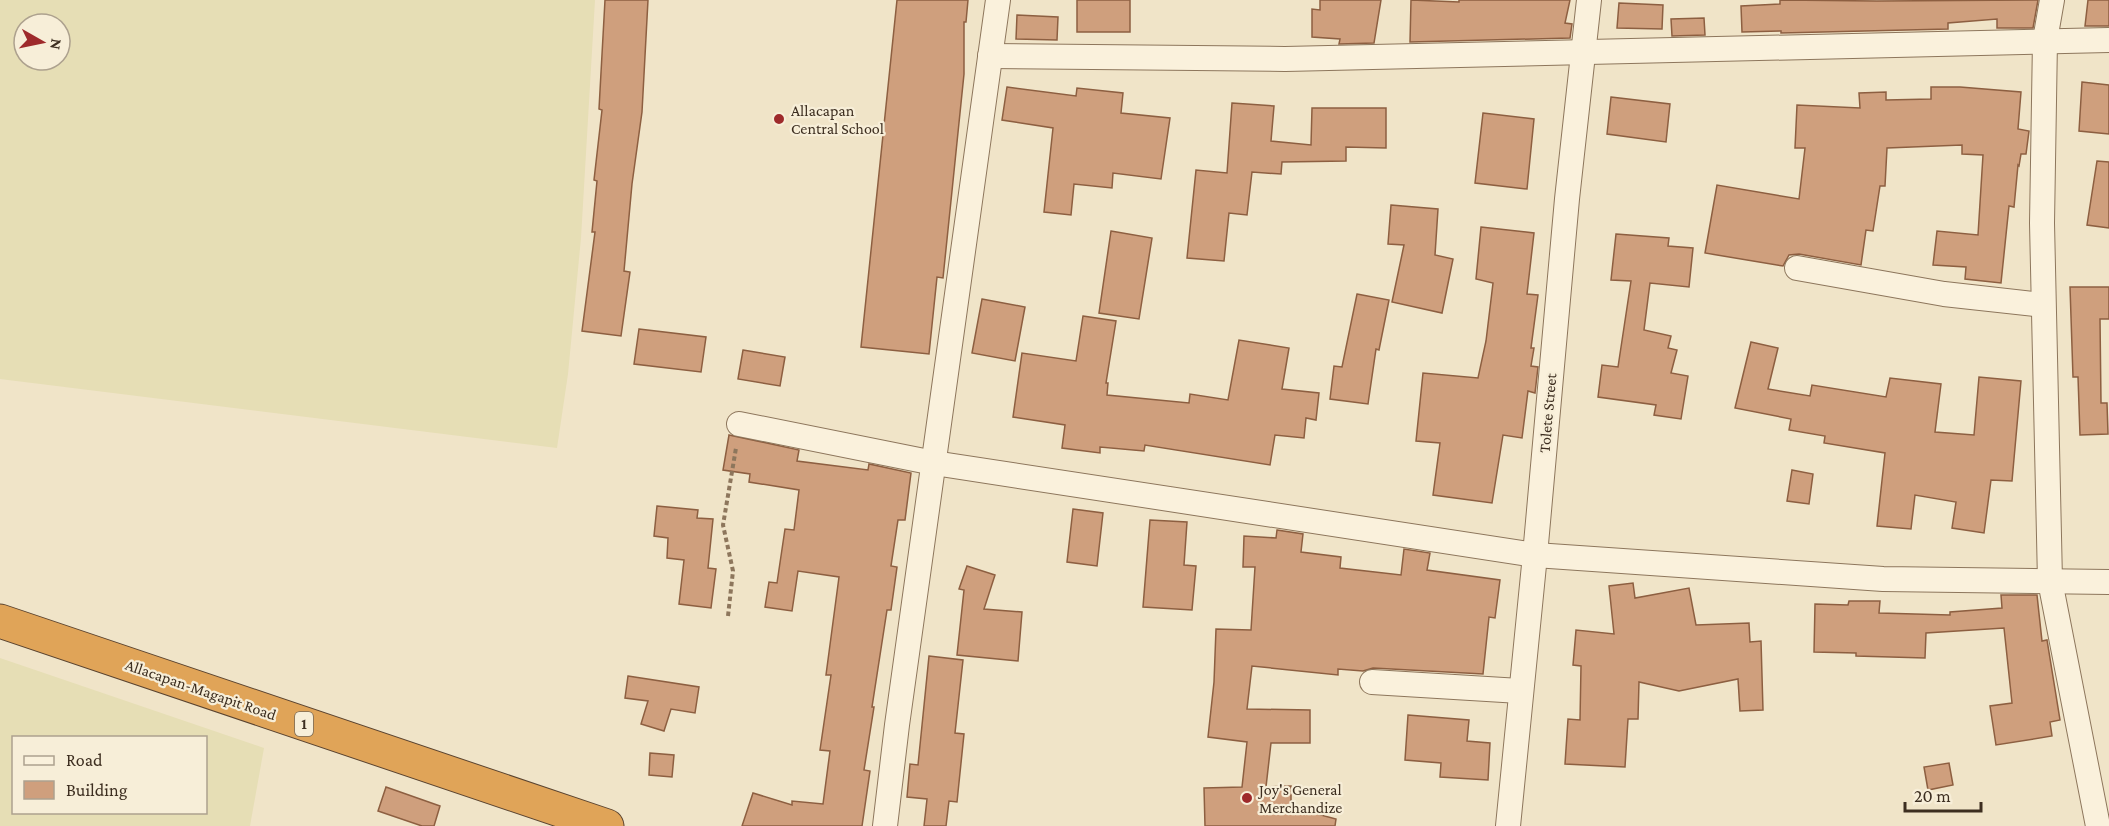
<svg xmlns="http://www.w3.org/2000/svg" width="2109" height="826" font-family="'Crimson Pro',serif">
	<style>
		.farmland { fill: #e6deb5; fill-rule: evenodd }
		.building { fill: #cf9f7d; stroke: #8d5f41; stroke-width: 1.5 }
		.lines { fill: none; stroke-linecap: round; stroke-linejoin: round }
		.street-casing { stroke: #8d765c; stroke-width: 26 }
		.highway-casing { stroke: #5b4430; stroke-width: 35 }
		.path { stroke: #8d765c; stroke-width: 4; stroke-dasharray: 4.5 3; stroke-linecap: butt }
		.street { stroke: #faf1dc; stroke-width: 24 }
		.highway { stroke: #e0a458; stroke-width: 33 }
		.poi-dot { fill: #9e2a2b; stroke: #f7eed8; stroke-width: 2 }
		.labels { text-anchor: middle; stroke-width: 4.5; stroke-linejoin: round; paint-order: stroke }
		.shield { fill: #f7eed8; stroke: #756857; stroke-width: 1.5 }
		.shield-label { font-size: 15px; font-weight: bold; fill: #3d2e20 }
		.poi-label { font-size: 16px; fill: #3d2e20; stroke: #f7eed8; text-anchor: start }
		.street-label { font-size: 16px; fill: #3d2e20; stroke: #f7eed8 }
	</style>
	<rect width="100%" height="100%" fill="#f0e4c8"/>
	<g class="farmland">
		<path d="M0,0H595L581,238L568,374L557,448L0,379ZM24,24H60V60H24Z"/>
		<path d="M0,658L264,748L250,826H0ZM14,738H206V812H14Z"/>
	</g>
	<g class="building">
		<polygon points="605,0 648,0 642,112 632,184 624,271 630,272 621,336 582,331 595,232 592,232 597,181 594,180 602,110 599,109"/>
		<polygon points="897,0 968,0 966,22 964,22 964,74 952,191 943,278 937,277 929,354 861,347"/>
		<rect x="1077" y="0" width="53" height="32"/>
		<polygon points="1320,0 1381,0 1374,43 1339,44 1340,39 1312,37 1312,9 1320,10"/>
		<polygon points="1411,0 1459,2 1459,0 1570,0 1565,23 1572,24 1570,38 1410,42"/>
		<polygon points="1780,0 1877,1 2038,0 2033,28 1997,28 1997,19 1948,23 1948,29 1781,33 1781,31 1742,32 1741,6 1780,4"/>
		<polygon points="2088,0 2109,0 2109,26 2085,26"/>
		<polygon points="1619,3 1663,5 1662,29 1617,28"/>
		<polygon points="1017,15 1058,17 1057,40 1016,39"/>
		<polygon points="1704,18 1705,35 1672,36 1671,19"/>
		<polygon points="2082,82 2109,85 2109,134 2079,131"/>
		<polygon points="1007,87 1076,96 1077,88 1123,93 1121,113 1170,118 1161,179 1113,173 1112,188 1074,184 1071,215 1044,212 1053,128 1002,120"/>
		<polygon points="1931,87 1960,87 2021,92 2018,129 2029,131 2026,154 2021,154 2019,166 2018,165 2014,207 2009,206 2001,283 1965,279 1966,267 1933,265 1937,231 1978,235 1983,155 1962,154 1962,145 1887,148 1885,186 1880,186 1873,231 1866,230 1861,265 1799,254 1789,255 1783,266 1705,253 1717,185 1799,199 1805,148 1795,148 1797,105 1860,108 1859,93 1886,92 1886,100 1931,99"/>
		<polygon points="1611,97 1670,104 1666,142 1607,134"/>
		<polygon points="1232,103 1274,106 1271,141 1311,145 1312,108 1386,108 1386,148 1346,147 1346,161 1282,162 1281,174 1252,172 1247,215 1229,213 1224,261 1187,258 1196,170 1227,173"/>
		<polygon points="1483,113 1534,119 1527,189 1475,183"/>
		<polygon points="2097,161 2109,162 2109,228 2087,225"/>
		<polygon points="1391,205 1438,209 1435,255 1453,259 1442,313 1392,302 1404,245 1388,244"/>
		<polygon points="1481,227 1534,233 1527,294 1538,295 1531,348 1534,348 1531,366 1538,367 1535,393 1528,391 1522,438 1503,435 1492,503 1433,495 1440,443 1416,441 1423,373 1478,378 1486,341 1493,283 1476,279"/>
		<polygon points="1111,231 1152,238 1139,319 1099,313"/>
		<polygon points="1616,234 1669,238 1668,246 1693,248 1689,287 1650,283 1644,330 1671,336 1668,348 1677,350 1671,373 1688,376 1681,419 1654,415 1656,405 1598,397 1602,365 1618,367 1631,281 1611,280"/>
		<polygon points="2070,287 2109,287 2109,319 2100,319 2101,403 2107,403 2108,434 2080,435 2078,377 2073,377"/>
		<polygon points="1357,294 1389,300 1379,350 1376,349 1368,404 1330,399 1334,366 1342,367"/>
		<polygon points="982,299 1025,307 1015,361 972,353"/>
		<polygon points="1083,316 1116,321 1106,383 1108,383 1107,395 1189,403 1190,394 1228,400 1239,340 1289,348 1282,389 1319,393 1316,420 1306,418 1304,438 1275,435 1270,465 1145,445 1144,451 1100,447 1100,453 1062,448 1065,425 1013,417 1022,353 1076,361"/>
		<polygon points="639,329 706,337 701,372 634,364"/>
		<polygon points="1751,342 1778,348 1768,389 1810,396 1812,385 1886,397 1890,378 1941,384 1935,432 1974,435 1979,377 2021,381 2012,481 1991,480 1984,533 1952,528 1956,502 1915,495 1911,529 1877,526 1885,453 1824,443 1825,436 1789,430 1791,419 1735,408"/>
		<polygon points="743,350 785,357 780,386 738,379"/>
		<polygon points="729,435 799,450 797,461 868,470 869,464 911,473 905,520 898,520 891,566 897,567 891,610 887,610 872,707 874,707 864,770 870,771 862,826 742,826 753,793 792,805 792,801 823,804 830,751 820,750 831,675 826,675 839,577 798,571 792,611 765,607 769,582 777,583 785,529 794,530 799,490 749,482 750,474 723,470"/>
		<polygon points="1792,470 1813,474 1809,504 1787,501"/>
		<polygon points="657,506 698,510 697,518 713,519 708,568 716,569 711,608 679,604 684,560 667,558 668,538 654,536"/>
		<polygon points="1073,509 1103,513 1097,566 1067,562"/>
		<polygon points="1150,520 1187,522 1184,565 1196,566 1192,610 1143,607"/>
		<polygon points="1277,530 1303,534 1301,552 1341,557 1340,568 1401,575 1404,549 1430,553 1427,570 1500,580 1495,618 1489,617 1483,674 1373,668 1363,671 1338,669 1338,675 1252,666 1247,709 1310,710 1310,743 1271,743 1266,787 1291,786 1291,807 1336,819 1335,826 1205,826 1204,788 1242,787 1247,742 1208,737 1214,682 1216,629 1251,630 1255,567 1243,567 1244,536 1276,538"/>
		<polygon points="967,566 995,575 984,609 1022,612 1018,661 957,655 964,590 959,589"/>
		<polygon points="1633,583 1635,598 1689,588 1696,625 1749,623 1750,642 1761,641 1763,710 1740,711 1738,679 1679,691 1639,682 1638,719 1628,719 1625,767 1565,764 1568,719 1580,720 1581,666 1573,665 1576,630 1614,634 1609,586"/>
		<polygon points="2001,595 2037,595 2042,641 2047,640 2060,720 2050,722 2052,736 1996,745 1990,706 2012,703 2004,628 1926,633 1925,658 1856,656 1856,653 1814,652 1815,604 1848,605 1849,601 1880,601 1879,613 1950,615 1950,612 2002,608"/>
		<polygon points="929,656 963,660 955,733 964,734 957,802 949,801 946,826 924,826 927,799 907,797 910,764 918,765"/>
		<polygon points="628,676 699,687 695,713 671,709 664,731 641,724 648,701 625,698"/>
		<polygon points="1408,715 1469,720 1467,741 1490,743 1488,780 1440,777 1441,763 1405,760"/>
		<polygon points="650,753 674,755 672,777 649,775"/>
		<polygon points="1949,763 1953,785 1928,790 1924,767"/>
		<polygon points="386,787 440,806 434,826 422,826 378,811"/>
	</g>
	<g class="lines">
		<defs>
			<g id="street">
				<polyline points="2052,0 2045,40 2042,223 2050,581 2098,826"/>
				<polyline points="990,56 1285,59 2109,40"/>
				<polyline points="1797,268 1944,294 2043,305"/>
				<polyline points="739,424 934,463 1535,555 1883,579 2109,582"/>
				<polyline points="1372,682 1520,691"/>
				<polyline points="885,826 897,725 998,0"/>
				<polyline points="1508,826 1535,555 1567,199 1589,0"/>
			</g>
			<polyline id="highway" points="0,621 607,826"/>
		</defs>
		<use href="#street" class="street-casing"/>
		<use href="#highway" class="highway-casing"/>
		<polyline class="path" points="728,616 733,571 723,525 736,448"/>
		<use href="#street" class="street"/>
		<use href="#highway" class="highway"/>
	</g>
	<g class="poi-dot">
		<circle cx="779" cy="119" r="6"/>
		<circle cx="1247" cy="798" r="6"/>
	</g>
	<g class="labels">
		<rect class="shield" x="295" y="712" width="18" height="24" rx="4.5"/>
		<g class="shield-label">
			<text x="304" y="729">1</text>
		</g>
		<g class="poi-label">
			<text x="791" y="116">Allacapan<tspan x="791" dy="18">Central School</tspan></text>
			<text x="1259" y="795">Joy's General<tspan x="1259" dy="18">Merchandize</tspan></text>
		</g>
		<g class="street-label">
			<text transform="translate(1547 413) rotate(-85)" y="6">Tolete Street</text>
			<text transform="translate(201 689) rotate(19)" y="6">Allacapan-Magapit Road</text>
		</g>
	</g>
	<rect x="12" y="736" width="195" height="78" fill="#f7eed8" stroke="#ada18e" stroke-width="1.5"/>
	<rect x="24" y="756" width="30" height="9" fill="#faf1dc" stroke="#ada18e" stroke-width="1.5"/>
	<text x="66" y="766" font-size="18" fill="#3d2e20">Road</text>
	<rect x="24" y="781" width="30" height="18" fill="#cf9f7d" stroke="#ada18e" stroke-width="1.5"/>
	<text x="66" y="796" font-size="18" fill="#3d2e20">Building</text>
	<g transform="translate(42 42) rotate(99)"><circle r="28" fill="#f7eed8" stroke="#ada18e" stroke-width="1.5"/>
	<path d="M0-4.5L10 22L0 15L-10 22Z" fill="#9e2a2b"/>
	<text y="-9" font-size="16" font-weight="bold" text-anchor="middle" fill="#3d2e20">N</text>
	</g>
	<path d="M1905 802v9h76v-9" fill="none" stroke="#3d2e20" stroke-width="3"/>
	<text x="1914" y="802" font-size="18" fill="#3d2e20" stroke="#f7eed8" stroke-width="4.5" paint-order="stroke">20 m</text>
</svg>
